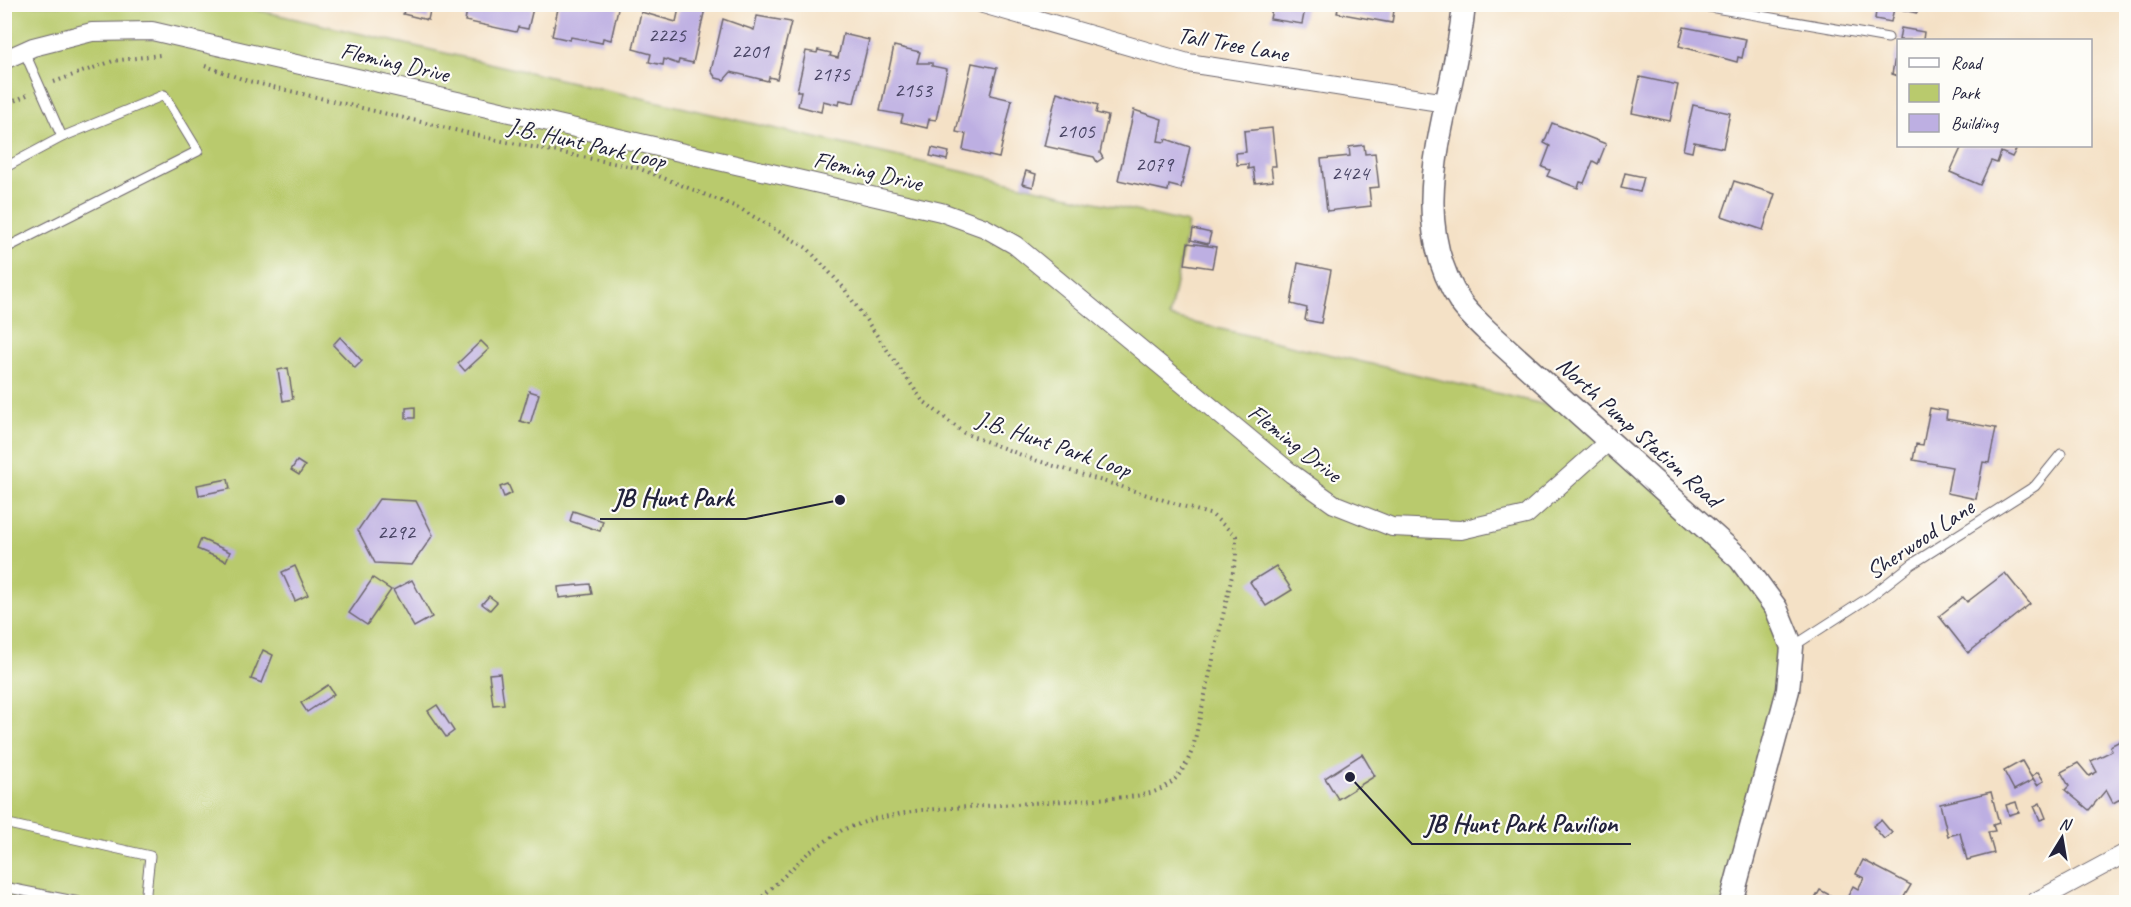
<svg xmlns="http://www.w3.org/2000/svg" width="2131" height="907" font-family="Caveat,sans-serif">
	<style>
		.green { fill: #b9ca6d; stroke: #6e7654; stroke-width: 1.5 }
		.building { fill: #bdafe2 }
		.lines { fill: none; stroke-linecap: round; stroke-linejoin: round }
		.service-casing { stroke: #6c656c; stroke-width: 11 }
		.minor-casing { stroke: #6c656c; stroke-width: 20 }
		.tertiary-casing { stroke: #6c656c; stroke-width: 25 }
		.path { stroke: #6c656c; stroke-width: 4; stroke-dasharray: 1.5 4.5; stroke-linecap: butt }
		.service { stroke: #fff; stroke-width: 9 }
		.minor { stroke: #fff; stroke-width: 18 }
		.tertiary { stroke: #fff; stroke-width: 22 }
		.labels { text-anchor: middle; stroke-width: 4.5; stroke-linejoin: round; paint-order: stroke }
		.number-label { font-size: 21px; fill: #494565 }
		.street-label { font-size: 24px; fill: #22223b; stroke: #fdfcf7 }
		.leader { fill: none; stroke: #22223b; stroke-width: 2 }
		.callout-dot { fill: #22223b; stroke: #fdfcf7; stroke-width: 2 }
		.callout-label { font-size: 26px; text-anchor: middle; font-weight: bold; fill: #22223b; stroke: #fdfcf7; stroke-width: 4.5; stroke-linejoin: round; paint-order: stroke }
	</style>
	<rect width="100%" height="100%" fill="#fdfcf7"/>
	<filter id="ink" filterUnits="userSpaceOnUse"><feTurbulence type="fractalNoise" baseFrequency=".0167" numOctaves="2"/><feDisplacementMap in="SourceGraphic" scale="12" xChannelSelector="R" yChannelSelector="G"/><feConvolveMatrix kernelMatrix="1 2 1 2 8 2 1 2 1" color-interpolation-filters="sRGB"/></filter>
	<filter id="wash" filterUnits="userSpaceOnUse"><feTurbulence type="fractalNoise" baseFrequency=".008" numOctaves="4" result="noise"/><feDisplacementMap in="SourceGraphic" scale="24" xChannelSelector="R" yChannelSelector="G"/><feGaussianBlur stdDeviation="1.35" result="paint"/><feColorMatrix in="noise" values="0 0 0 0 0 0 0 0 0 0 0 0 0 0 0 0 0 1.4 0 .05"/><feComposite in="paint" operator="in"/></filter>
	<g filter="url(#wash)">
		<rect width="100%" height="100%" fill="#f4e1c6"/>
		<polygon class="green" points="5,5 235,5 1188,223 1169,317 1577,412 1740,559 1792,647 1731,902 5,902"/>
		<g id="blocks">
			<g class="building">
				<polygon points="406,4 451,4 450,10 431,6 428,20 403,14"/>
				<polygon points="468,4 534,4 528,29 518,27 516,32 465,21"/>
				<polygon points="559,4 619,4 611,40 603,38 602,43 571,37 570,40 552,36"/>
				<polygon points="680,4 706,4 693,63 679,60 678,64 664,59 663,65 649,62 651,54 633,49 641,12 676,22"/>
				<polygon points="1273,4 1306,4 1302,24 1270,19"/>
				<polygon points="1339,4 1395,4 1392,23 1337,13"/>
				<polygon points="1877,4 1895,4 1891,22 1875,19"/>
				<polygon points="1904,4 1926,4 1925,9 1918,8 1917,13 1903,10"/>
				<polygon points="757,16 791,22 777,79 769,77 768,81 731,72 724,80 716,78 711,71 723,19 754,30"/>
				<polygon points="1684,27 1746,39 1742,58 1738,57 1737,62 1679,46"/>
				<polygon points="1901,28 1924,32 1923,40 1899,40"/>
				<polygon points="843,34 869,40 854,103 840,100 839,105 823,101 821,112 798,106 801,91 797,91 806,51 817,53 818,50 831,53 830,56 838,58"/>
				<polygon points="894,46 920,52 917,63 932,63 932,66 947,69 936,120 929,119 927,128 901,122 903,115 880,111"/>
				<polygon points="1897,47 1898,47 1898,76 1892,74"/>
				<polygon points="972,63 997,68 990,95 1012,100 999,158 963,150 966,134 956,132"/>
				<polygon points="1640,77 1678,85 1670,121 1632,113"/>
				<polygon points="1057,92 1098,105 1096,113 1108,116 1100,153 1103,158 1097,162 1094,157 1044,146"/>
				<polygon points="1693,105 1730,113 1723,148 1694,142 1692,152 1683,150"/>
				<polygon points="1134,110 1162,119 1158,141 1165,142 1166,139 1190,147 1181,188 1169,185 1168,191 1118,180"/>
				<polygon points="1552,123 1606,144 1598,164 1593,161 1584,183 1580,182 1578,188 1547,176 1550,170 1542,167 1550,146 1544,143"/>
				<polygon points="1272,128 1276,166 1271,166 1273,181 1255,183 1253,168 1248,169 1248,164 1237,165 1236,153 1246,152 1244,131"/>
				<polygon points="1364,145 1365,154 1375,153 1379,187 1369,188 1371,206 1327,211 1321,159 1350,156 1349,147"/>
				<polygon points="1962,146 2018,146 2012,157 2001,152 1997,163 1991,161 1980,185 1950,172"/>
				<polygon points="932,148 949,152 947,160 930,156"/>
				<polygon points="1026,171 1036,174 1033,187 1022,184"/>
				<polygon points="1625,173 1644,177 1640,192 1621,188"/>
				<polygon points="1734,181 1775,194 1763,230 1722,216"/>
				<polygon points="1193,229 1211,233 1208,244 1191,240"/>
				<polygon points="1188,243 1216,247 1212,268 1185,264"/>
				<polygon points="1298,263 1331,270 1321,323 1305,320 1307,308 1291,304"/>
				<polygon points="340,337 362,361 355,368 333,345"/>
				<polygon points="481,341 489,349 465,371 458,363"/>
				<polygon points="288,368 293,399 283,401 278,370"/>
				<polygon points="529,391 539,394 530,424 520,421"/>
				<polygon points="415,407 415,418 406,418 406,408"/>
				<polygon points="1930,408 1947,411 1946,419 1996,428 1989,463 1983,462 1976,499 1947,493 1952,467 1913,460 1916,444 1923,445"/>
				<polygon points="297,461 305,466 299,475 291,470"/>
				<polygon points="228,479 230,489 199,495 197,485"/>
				<polygon points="508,484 512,493 504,497 500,487"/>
				<polygon points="379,499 416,501 433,535 412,565 375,563 358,530"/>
				<polygon points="573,511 603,521 600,531 570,521"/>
				<polygon points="201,539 230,552 226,561 197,549"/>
				<polygon points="295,566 308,595 295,601 282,572"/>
				<polygon points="1276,566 1292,590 1266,606 1250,582"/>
				<polygon points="2005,573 2030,604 1968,653 1939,616 1963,597 1967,602"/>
				<polygon points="373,578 391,590 367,625 349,613"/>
				<polygon points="412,580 432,617 414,627 393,590"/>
				<polygon points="590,584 592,594 559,598 558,587"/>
				<polygon points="489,596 497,602 490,610 482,604"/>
				<polygon points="263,650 273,655 262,683 251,679"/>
				<polygon points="500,673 504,704 493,705 489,674"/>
				<polygon points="328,685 334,694 307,712 301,703"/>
				<polygon points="437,705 454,731 446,737 428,711"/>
				<polygon points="2126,738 2126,796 2113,803 2106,790 2089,810 2065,790 2069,786 2061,772 2078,763 2089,776 2097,772 2091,761 2112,751 2110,746"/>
				<polygon points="1362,754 1375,776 1338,799 1325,778"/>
				<polygon points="2022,761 2033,780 2014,790 2004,771"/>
				<polygon points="2038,772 2044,781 2037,785 2032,776"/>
				<polygon points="1991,792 1999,823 1993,825 1995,831 1988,832 1994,853 1967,860 1960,833 1948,836 1940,804"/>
				<polygon points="2016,802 2019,812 2009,815 2006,805"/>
				<polygon points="2040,803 2046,818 2040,820 2034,806"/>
				<polygon points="1881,820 1892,833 1884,839 1873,826"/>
				<polygon points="1863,860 1911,885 1901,902 1852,902 1854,900 1848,896 1853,886 1858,889 1864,878 1856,874"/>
				<polygon points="1820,890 1843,902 1813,902"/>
			</g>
		</g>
	</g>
	<g filter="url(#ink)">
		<use href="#blocks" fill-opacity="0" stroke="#6c656c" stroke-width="1.5"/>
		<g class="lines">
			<defs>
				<g id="service">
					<polyline points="1692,4 1888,38"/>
					<polyline points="24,51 62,137"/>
					<polyline points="4,168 62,137 164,95 198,151 4,249"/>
					<polyline points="1792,647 1871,596 1912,564 2035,486 2061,454"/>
					<polyline points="4,823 150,856 145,902"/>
					<polyline points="4,887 79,902"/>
				</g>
				<g id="minor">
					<polyline points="983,4 1188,63 1446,103"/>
					<polyline points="4,60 33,47 92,32 152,31 941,212 985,228 1015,245 1292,474 1334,504 1392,527 1461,530 1526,515 1609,441"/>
					<polyline points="2035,902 2126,853"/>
				</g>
				<path id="tertiary" d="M1464,4C1456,104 1399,210 1461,303C1468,313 1478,322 1486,330L1740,559L1776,608L1792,647L1788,690L1731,902"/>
			</defs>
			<use href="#service" class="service-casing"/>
			<use href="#minor" class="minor-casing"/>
			<use href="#tertiary" class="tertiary-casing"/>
			<g class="path">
				<path d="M205,66L248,81L497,140L638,168L739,208L807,248L843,287L922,400L964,433L1032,459L1212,515L1236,536V558L1193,748C1180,783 1164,793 1128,797L921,810L873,819L842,830L808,853L757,902"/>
				<polyline points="54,82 113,61 160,55"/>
				<polyline points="4,106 29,94"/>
			</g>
			<use href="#service" class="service"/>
			<use href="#minor" class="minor"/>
			<use href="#tertiary" class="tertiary"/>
		</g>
	</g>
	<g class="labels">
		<g class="number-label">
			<text x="667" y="42">2225</text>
			<text x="750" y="58">2201</text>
			<text x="831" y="81">2175</text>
			<text x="913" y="97">2153</text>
			<text x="1076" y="138">2105</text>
			<text x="1154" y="171">2079</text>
			<text x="1350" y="180">2424</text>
			<text x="396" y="539">2292</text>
		</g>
		<g class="street-label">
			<text transform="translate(1233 44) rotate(10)" y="8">Tall Tree Lane</text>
			<text transform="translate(395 62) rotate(13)" y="8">Fleming Drive</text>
			<text transform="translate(587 143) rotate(13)" y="8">J.B. Hunt Park Loop</text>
			<text transform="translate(868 171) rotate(13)" y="8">Fleming Drive</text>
			<text transform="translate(1639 432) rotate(42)" y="8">North Pump Station Road</text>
			<text transform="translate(1295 443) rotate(38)" y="8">Fleming Drive</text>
			<text transform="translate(1054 444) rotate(19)" y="8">J.B. Hunt Park Loop</text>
			<text transform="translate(1920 539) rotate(-34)" y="8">Sherwood Lane</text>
		</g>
	</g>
	<path class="leader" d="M840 500L746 519H600M1350 777L1412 844H1631"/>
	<g class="callout-dot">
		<circle cx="840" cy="500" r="6"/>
		<circle cx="1350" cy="777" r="6"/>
	</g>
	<g class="callout-label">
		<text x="673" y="506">JB Hunt Park</text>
		<text x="1521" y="832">JB Hunt Park Pavilion</text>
	</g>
	<rect width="2131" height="907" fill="none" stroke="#fdfcf7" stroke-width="24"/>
	<rect x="1897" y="39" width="195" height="108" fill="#fdfcf7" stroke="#a5a5ac" stroke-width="1.5"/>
	<rect x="1909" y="58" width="30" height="9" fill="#ffffff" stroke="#a5a5ac" stroke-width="1.5"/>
	<text x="1951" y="69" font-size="18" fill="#22223b">Road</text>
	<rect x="1909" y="84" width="30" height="18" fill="#b9ca6d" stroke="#a5a5ac" stroke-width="1.5"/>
	<text x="1951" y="99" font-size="18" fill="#22223b">Park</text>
	<rect x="1909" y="114" width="30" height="18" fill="#bdafe2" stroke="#a5a5ac" stroke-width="1.5"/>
	<text x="1951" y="129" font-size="18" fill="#22223b">Building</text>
	<g transform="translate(2062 838) rotate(11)" stroke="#fdfcf7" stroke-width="4.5" paint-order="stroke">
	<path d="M0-4.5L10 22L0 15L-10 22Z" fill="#22223b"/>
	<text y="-9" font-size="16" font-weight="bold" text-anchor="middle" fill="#22223b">N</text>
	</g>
</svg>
